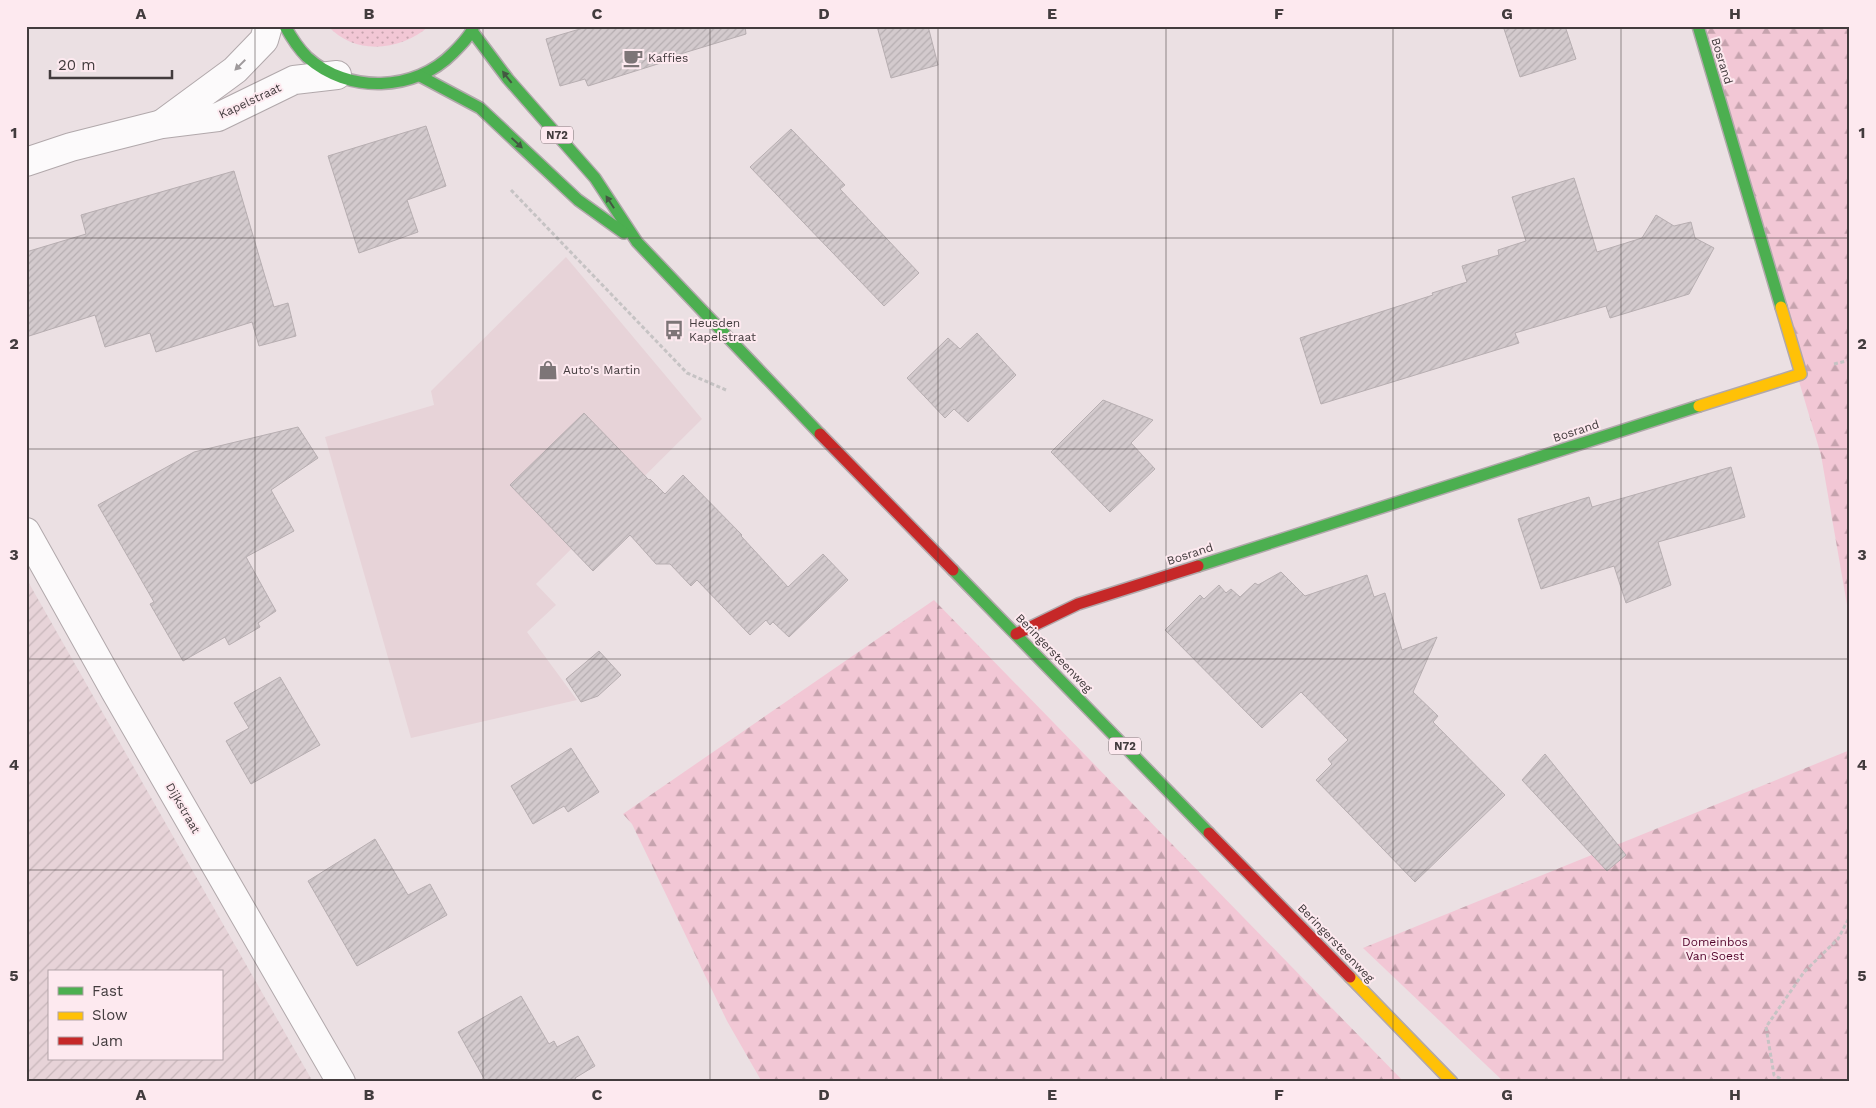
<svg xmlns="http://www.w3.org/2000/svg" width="1876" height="1108" font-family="'Work Sans',sans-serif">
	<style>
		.built { fill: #e7d3d8 }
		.industrial { fill: url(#industrial-furrows); fill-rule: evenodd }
		.grass { fill: url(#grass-dots) }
		.forest { fill: url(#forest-firs) }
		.building { fill: url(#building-hatch); stroke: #b7aeb1 }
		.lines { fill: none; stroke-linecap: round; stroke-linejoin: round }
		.street-casing { stroke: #b1a8ab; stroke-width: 30 }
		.fast-casing { stroke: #b1a8ab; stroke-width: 14 }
		.slow-casing { stroke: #b1a8ab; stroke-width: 14 }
		.jam-casing { stroke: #b1a8ab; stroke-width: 14 }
		.path { stroke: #c6c3c4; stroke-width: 3; stroke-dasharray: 4 2.5; stroke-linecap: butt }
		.street { stroke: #fcfafb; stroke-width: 28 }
		.fast { stroke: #4caf50; stroke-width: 11 }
		.slow { stroke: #ffc107; stroke-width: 11 }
		.jam { stroke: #c62828; stroke-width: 11 }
		.oneway { fill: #9f9a9c }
		.oneway2 { fill: #445842 }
		.grid { fill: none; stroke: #423b3d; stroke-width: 1; stroke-opacity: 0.55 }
		.labels { text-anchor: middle; stroke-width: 4; stroke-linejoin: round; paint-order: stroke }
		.shield { fill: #fde9ef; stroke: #7a6f72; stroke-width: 1 }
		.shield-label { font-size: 11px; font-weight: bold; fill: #423b3d }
		.poi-label { font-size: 12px; fill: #423b3d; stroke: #fde9ef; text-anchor: start }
		.street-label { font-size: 12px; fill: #423b3d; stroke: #fde9ef }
		.park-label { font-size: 12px; fill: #52042b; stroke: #fde9ef }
		.neatline { fill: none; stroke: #423b3d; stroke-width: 2 }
		.grid-label { font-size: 16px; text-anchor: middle; font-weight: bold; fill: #423b3d }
	</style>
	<defs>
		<pattern id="industrial-furrows" width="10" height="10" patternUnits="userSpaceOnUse" patternTransform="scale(1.25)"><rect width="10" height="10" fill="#e7d3d8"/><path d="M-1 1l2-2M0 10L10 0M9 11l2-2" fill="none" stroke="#c7b6ba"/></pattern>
		<pattern id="grass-dots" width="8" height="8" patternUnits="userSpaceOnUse" patternTransform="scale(1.25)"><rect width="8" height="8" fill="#f2c7d5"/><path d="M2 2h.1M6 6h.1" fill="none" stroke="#c6a3ae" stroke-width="1.8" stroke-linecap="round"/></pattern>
		<pattern id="forest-firs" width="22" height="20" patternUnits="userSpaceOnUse" patternTransform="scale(1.25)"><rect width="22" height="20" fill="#f2c7d5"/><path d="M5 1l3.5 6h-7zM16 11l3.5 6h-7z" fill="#c6a3ae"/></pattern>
		<pattern id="building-hatch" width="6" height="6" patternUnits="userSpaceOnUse" patternTransform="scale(1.25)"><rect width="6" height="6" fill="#d3cacd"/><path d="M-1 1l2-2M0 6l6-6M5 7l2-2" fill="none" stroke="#b6aeb1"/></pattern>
	</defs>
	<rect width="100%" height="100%" fill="#ebe0e3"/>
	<polygon class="built" points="566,257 702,419 536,584 556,605 527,632 577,700 411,738 325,437 434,405 431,391"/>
	<path class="industrial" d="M26,578L313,1082H26ZM49,972H221V1059H49Z"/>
	<path class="grass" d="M328,26H429C401,51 355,56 328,26Z"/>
	<g class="forest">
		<polygon points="1693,26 1850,26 1850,622 1821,455"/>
		<polygon points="934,600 1404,1082 762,1082 727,1021 632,824 623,814"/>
		<polygon points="1850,750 1850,1082 1504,1082 1363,948"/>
	</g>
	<g class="building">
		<polygon points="590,26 745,26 746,34 664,59 664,62 588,86 585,79 560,86 546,39"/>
		<polygon points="877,26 928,26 938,65 891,78"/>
		<polygon points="1503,26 1565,26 1576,59 1520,77"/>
		<polygon points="426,126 446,186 407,200 418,232 359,253 328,156"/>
		<polygon points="791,129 845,185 840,189 919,273 884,306 750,167"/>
		<polygon points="234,171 274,307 288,303 296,336 259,346 252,322 156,352 150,333 105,347 95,315 26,337 26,252 86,234 81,215"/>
		<polygon points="1574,178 1597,252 1642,238 1656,215 1674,226 1691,222 1695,238 1714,248 1689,294 1610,318 1606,306 1515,333 1519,343 1321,404 1300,338 1433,295 1432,293 1467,282 1462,266 1499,255 1498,250 1526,241 1512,197"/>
		<polygon points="977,333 1016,375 968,422 954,409 945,418 907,378 948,338 960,349"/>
		<polygon points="1103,400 1153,420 1131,443 1155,469 1110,512 1051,452"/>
		<polygon points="584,413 649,480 650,479 665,494 683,475 742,535 741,536 788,587 823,554 848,580 789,637 773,622 770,625 766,620 750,635 697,580 691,586 670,564 656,564 630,535 593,571 510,485"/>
		<polygon points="298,427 318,458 271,490 294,531 246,557 276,611 258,623 260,627 229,645 225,637 183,661 150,604 154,602 98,505 194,452"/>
		<polygon points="1731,467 1745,517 1658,542 1671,585 1626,603 1614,566 1541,589 1518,519 1589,497 1592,507"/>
		<polygon points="1281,572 1305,596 1367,575 1374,597 1385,593 1402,650 1437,637 1413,692 1438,716 1433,722 1505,795 1415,882 1316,780 1332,764 1328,759 1348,740 1301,692 1262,728 1165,630 1200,595 1204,599 1219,585 1226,593 1231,589 1240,597 1255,583 1258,585"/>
		<polygon points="599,651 621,675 598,696 581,702 566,679"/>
		<polygon points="280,677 320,745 251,784 226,741 249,728 234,703"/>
		<polygon points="571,748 599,792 568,812 564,806 533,824 511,786"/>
		<polygon points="1545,754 1626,855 1607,871 1522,780"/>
		<polygon points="375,839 408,895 430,884 447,915 357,966 308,881"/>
		<polygon points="521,996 549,1044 554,1041 557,1047 578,1036 595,1066 575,1078 577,1082 486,1082 458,1032"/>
	</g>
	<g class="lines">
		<defs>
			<g id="street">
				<polyline points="163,123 235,70 264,40 268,26"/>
				<polyline points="26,162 71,147 162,124 218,117 294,80 337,75"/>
				<polyline points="26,532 115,691 341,1082"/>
			</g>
			<g id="fast">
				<path d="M285,26C291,37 298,48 307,57C348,94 415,92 453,53C461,45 470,36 474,26"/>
				<polyline points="1698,26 1781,307"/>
				<polyline points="472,31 508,79 595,178 637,242 820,434"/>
				<polyline points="420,76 480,108 578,200 624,233"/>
				<polyline points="1198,566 1699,406"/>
				<polyline points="953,570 1209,833"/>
			</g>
			<g id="slow">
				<polyline points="1699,406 1801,374 1781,307"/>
				<polyline points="1350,977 1452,1082"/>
			</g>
			<g id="jam">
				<polyline points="820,434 953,570"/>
				<polyline points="1016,634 1078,604 1198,566"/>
				<polyline points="1209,833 1350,977"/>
			</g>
		</defs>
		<use href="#street" class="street-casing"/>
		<use href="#fast" class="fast-casing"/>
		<use href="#slow" class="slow-casing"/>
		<use href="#jam" class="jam-casing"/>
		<g class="path">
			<polyline points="511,190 687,373 726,390"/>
			<polyline points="1834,364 1850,360"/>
			<polyline points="1786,1082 1774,1075 1766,1027 1804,972 1838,939 1850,916"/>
		</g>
		<use href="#street" class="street"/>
		<use href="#fast" class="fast"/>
		<use href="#slow" class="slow"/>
		<use href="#jam" class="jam"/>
	</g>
	<defs><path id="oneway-solid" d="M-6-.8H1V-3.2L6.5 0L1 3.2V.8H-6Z" transform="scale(1.25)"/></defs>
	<use class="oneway" href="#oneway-solid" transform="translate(240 65) rotate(135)"/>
	<g class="oneway2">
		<use href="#oneway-solid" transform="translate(507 77) rotate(-128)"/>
		<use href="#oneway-solid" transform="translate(517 143) rotate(43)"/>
		<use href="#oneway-solid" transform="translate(610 202) rotate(-123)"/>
	</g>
	<path class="grid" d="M255,26V1082M483,26V1082M710,26V1082M938,26V1082M1166,26V1082M1393,26V1082M1621,26V1082M26,238H1850M26,449H1850M26,659H1850M26,870H1850"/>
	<defs>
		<symbol id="cafe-bare" viewBox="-9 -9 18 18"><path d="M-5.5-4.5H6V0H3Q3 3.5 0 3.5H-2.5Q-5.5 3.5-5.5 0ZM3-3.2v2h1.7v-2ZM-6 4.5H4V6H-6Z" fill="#7d7577" stroke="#fde9ef" stroke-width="2.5" paint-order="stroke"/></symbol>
		<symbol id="bus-bare" viewBox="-9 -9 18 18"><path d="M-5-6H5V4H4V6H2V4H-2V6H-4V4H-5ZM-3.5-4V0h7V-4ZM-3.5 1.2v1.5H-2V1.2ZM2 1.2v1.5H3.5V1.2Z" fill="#7d7577" stroke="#fde9ef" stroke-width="2.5" paint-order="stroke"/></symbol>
		<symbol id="shop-bare" viewBox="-9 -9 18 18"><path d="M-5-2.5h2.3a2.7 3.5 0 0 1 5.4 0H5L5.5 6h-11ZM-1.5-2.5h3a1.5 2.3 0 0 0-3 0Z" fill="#7d7577" stroke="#fde9ef" stroke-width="2.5" paint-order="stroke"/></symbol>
	</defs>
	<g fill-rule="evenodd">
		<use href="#cafe-bare" x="619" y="44" width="28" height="28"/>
		<use href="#bus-bare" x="660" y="316" width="28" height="28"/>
		<use href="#shop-bare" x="534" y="356" width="28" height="28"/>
	</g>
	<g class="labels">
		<g class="shield">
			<rect x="541" y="126.5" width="32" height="17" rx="4"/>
			<rect x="1109" y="737.5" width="32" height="17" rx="4"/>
		</g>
		<g class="shield-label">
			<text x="557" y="139">N72</text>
			<text x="1125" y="750">N72</text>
		</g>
		<g class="poi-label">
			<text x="648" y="62">Kaffies</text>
			<text x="689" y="327">Heusden<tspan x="689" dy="14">Kapelstraat</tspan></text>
			<text x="563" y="374">Auto's Martin</text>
		</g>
		<g class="street-label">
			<text transform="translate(1722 61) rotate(73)" y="4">Bosrand</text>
			<text transform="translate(250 101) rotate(-25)" y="4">Kapelstraat</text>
			<text transform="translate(1576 431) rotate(-18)" y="4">Bosrand</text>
			<text transform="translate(1190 554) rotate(-18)" y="4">Bosrand</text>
			<text transform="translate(1054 653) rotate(46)" y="4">Beringersteenweg</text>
			<text transform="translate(183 808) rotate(60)" y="4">Dijkstraat</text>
			<text transform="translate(1336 943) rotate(46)" y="4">Beringersteenweg</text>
		</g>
		<g class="park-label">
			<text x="1715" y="946">Domeinbos<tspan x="1715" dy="14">Van Soest</tspan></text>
		</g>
	</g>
	<rect width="1876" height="1108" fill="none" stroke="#fde9ef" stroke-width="55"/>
	<rect x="48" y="970" width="175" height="90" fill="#fde9ef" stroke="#b2a3a8"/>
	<rect x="58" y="987" width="25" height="8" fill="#4caf50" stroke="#b2a3a8"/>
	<text x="92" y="996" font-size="15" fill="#423b3d">Fast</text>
	<rect x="58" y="1012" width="25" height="8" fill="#ffc107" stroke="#b2a3a8"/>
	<text x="92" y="1020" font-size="15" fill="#423b3d">Slow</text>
	<rect x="58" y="1037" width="25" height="8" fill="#c62828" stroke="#b2a3a8"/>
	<text x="92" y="1046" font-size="15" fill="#423b3d">Jam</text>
	<path d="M50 70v8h122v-8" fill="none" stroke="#423b3d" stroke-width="2.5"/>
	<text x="58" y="70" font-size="15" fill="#423b3d" stroke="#fde9ef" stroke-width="4" paint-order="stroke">20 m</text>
	<rect x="28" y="28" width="1820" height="1052" class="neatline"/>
	<g class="grid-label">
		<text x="141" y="19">A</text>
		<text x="369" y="19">B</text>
		<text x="597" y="19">C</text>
		<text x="824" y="19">D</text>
		<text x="1052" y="19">E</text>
		<text x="1279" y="19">F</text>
		<text x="1507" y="19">G</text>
		<text x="1735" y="19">H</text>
		<text x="14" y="138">1</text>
		<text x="1862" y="138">1</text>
		<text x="14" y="349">2</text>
		<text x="1862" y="349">2</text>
		<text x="14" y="560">3</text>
		<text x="1862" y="560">3</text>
		<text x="14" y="770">4</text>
		<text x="1862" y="770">4</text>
		<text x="14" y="981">5</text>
		<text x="1862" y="981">5</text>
		<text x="141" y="1100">A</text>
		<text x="369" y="1100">B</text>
		<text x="597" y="1100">C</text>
		<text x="824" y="1100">D</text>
		<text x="1052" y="1100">E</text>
		<text x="1279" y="1100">F</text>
		<text x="1507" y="1100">G</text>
		<text x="1735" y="1100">H</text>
	</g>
</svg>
